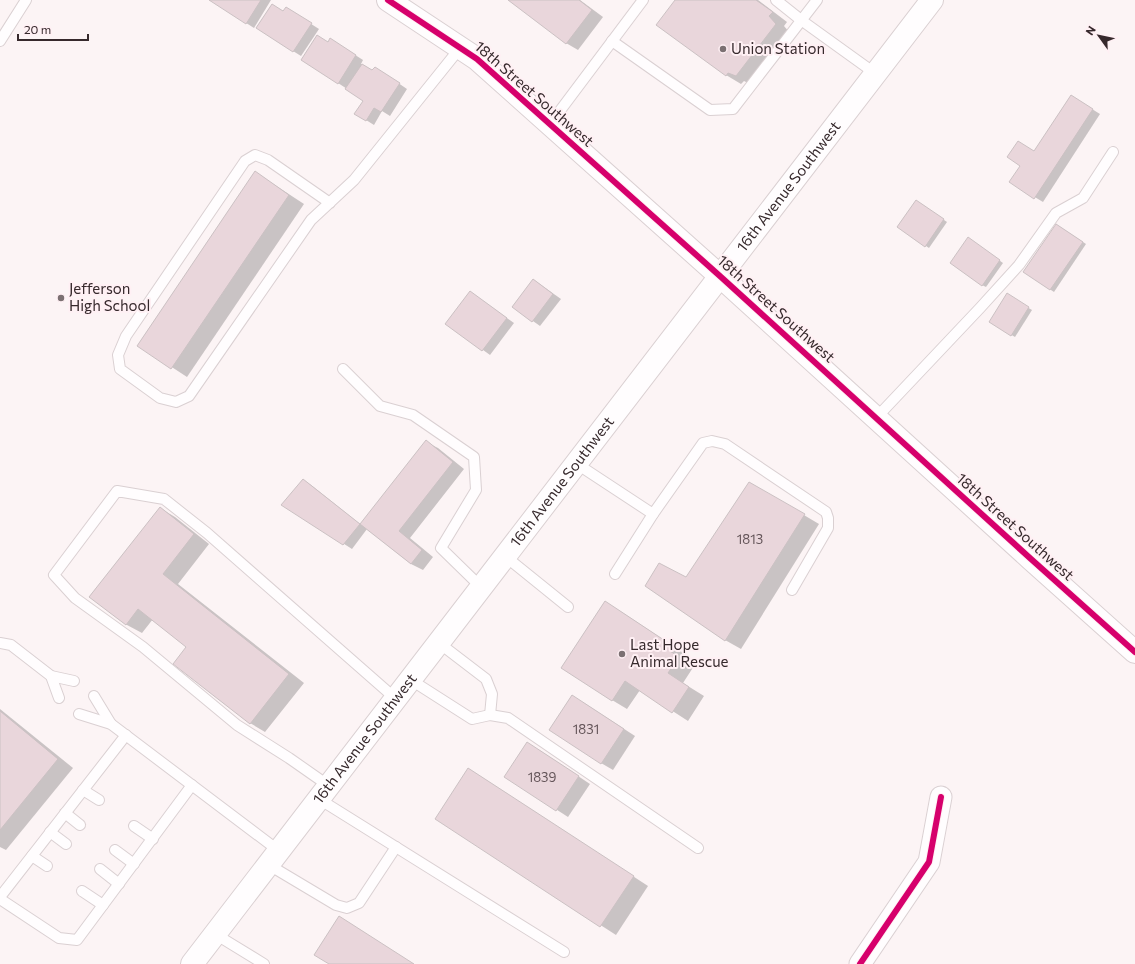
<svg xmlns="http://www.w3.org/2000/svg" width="1135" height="964" font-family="Commissioner,sans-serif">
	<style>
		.shadow { fill: #0003 }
		.building { fill: #e9d6db; stroke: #cbc1c3 }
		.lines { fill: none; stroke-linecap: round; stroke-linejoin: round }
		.service-casing { stroke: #dad0d2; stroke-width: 12 }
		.minor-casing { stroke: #dad0d2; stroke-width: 23 }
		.tertiary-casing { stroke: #dad0d2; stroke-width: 24 }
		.secondary-casing { stroke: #dad0d2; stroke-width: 24 }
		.service { stroke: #fffdfe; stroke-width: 10 }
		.minor { stroke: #fffdfe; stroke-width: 21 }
		.tertiary { stroke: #fffdfe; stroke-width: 22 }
		.secondary { stroke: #fffdfe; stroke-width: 22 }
		.cycleway-casing { stroke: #fff0f4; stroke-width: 8 }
		.cycleway { stroke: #d6006c; stroke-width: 6 }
		.poi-dot { fill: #7b7072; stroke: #fff0f4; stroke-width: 1.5 }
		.labels { text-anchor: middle; stroke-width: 4; stroke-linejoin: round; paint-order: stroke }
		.number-label { font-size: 13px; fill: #635458 }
		.poi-label { font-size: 15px; fill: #36292c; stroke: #fff0f4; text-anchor: start }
		.street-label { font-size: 15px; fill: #36292c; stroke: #fff0f4 }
	</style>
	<rect width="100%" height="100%" fill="#fcf4f5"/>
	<g class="shadow">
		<polygon points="210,0 271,0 254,28"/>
		<polygon points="509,0 580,0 603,17 578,50 566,43"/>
		<polygon points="677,0 758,0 787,22 784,26 790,33 752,85 744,81 741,84 726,75"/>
		<polygon points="284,12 294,13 319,29 301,56 293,51"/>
		<polygon points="329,43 338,44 363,60 361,64 373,71 382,72 407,89 390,116 382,111 374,125 366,120 364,100 338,83"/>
		<polygon points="1079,101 1100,114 1043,202 1010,182"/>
		<polygon points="255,172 304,204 187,377 138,345"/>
		<polygon points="919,203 947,222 929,248 898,227"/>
		<polygon points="1060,227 1086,244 1054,292 1024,272"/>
		<polygon points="972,241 1003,263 986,287 982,285"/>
		<polygon points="534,280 561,299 540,326 513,307"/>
		<polygon points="470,292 514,323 490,355 447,324"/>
		<polygon points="1007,295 1032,310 1015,337 990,322"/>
		<polygon points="426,442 438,448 464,469 410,538 433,557 423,570 411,564 367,529 352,549 283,505 303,480 311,485 361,525"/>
		<polygon points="750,483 819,524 741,649 725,640 686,578"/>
		<polygon points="160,508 175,517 209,544 178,584 304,683 265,732 250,723 188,647 153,619 142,633 127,625 90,596"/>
		<polygon points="620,611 688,656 685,661 694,666 683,683 704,696 688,721 640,690 627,709 612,700"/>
		<polygon points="584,703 635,736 613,770 601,763"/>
		<polygon points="0,709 73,768 6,850 0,847"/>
		<polygon points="539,750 590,784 568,817 506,777"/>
		<polygon points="469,769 648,886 616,935 436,819"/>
	</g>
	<g class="building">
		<polygon points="209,0 261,0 246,24"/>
		<polygon points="508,0 579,0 592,10 566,44"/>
		<polygon points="675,0 756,0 773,12 769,16 776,24 736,76 728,73 726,76 656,25"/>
		<polygon points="272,4 283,11 286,7 312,23 293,52 256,28"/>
		<polygon points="317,35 328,42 330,38 356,55 338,84 301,60"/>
		<polygon points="362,64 372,70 375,67 400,83 381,112 374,108 366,121 354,114 363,101 345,89"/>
		<polygon points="1071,95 1093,109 1034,199 1009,182 1020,166 1007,157 1018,141 1034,151"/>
		<polygon points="255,171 289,195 171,369 137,346"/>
		<polygon points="916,200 944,219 925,247 897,227"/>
		<polygon points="1056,224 1083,242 1050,290 1023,272"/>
		<polygon points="968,237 1000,260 982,286 950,263"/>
		<polygon points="533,279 553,294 532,322 512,307"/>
		<polygon points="470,291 507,318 482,351 445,324"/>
		<polygon points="1007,293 1029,307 1011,336 989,322"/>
		<polygon points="426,440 453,462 399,531 422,550 411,564 360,524"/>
		<polygon points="303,479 360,524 343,545 281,505"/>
		<polygon points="749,482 805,514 725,641 645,586 659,563 686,577"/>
		<polygon points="160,507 194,534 163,574 289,674 250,724 173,664 186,647 138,609 126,625 89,597"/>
		<polygon points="605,601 673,646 670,651 679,657 668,673 689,687 672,713 625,681 612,701 561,668"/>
		<polygon points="572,695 624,729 601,764 549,730"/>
		<polygon points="0,711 58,759 0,830"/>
		<polygon points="527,742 579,776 556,811 504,777"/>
		<polygon points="468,768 634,876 600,927 435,819"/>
		<polygon points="339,916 414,964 329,964 314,955"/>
	</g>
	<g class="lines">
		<defs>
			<g id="service">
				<polyline points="776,0 801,20 876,74"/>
				<polyline points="0,41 26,0"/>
				<polyline points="612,41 710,110 733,109 817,0"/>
				<polyline points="550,124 643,0"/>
				<polyline points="330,203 268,160 255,155 245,161 126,336 118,355 120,369 160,398 176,402 189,396 311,220 354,180 460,48"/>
				<polyline points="343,369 380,406 413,415 474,457 476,490 441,548 482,588"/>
				<polyline points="876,418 980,308 1019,265 1056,213 1083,198 1113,152"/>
				<polyline points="577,464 653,514 703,443 712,441 725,444 826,512 828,518 828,528 792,590"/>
				<polyline points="506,557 568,607"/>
				<polyline points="615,574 653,514"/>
				<polyline points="0,643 11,645 51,676 59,698"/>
				<polyline points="439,643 486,679 492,694 490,715"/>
				<polyline points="51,676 74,681"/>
				<polyline points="411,680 472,719 490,715 508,718 698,848"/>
				<polyline points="94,696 111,724"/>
				<polyline points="79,714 111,724 279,851"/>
				<polyline points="329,786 289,758 237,725 143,647 75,598 54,575 117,491 164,499 207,533 396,699"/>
				<polyline points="83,790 99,800"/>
				<polyline points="319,799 564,952"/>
				<polyline points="65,813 80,825"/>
				<polyline points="134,826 153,839"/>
				<polyline points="50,832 66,844"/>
				<polyline points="115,850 134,864"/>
				<polyline points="32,856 47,866"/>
				<polyline points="269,865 336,905 347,908 359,903 396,847"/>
				<polyline points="100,869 119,884"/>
				<polyline points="82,891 103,905"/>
				<polyline points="0,897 126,735"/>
				<polyline points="0,899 59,938 77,940 192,785"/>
				<polyline points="215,934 264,964"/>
			</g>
			<polyline id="minor" points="860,964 929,862 941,797"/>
			<polyline id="tertiary" points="388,0 477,59 721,277 1031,559 1135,652"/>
			<g id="secondary">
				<path id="s1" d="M192,964L932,0"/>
			</g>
		</defs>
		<use href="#service" class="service-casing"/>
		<use href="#minor" class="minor-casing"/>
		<use href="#tertiary" class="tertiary-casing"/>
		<use href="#secondary" class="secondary-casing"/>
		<use href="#service" class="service"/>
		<use href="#minor" class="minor"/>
		<use href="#tertiary" class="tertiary"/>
		<use href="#secondary" class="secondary"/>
		<defs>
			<g id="cycleway">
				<polyline points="388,0 477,59 721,277 1031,559 1135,652"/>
				<polyline points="860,964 929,862 941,797"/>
			</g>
		</defs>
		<use href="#cycleway" class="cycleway-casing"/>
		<use href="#cycleway" class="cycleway"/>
	</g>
	<g class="poi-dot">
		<circle cx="723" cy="49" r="4"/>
		<circle cx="61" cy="298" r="4"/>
		<circle cx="622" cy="654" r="4"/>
	</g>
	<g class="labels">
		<g class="number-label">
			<text x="750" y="544">1813</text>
			<text x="586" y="734">1831</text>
			<text x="542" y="782">1839</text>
		</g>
		<g class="poi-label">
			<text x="731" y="54">Union Station</text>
			<text x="69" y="294">Jefferson<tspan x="69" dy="17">High School</tspan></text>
			<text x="630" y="650">Last Hope<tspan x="630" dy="17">Animal Rescue</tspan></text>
		</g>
		<g class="street-label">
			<text transform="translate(534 94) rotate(41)" y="5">18th Street Southwest</text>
			<text dy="5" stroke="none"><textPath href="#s1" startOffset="980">16th Avenue Southwest</textPath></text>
			<text transform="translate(776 309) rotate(42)" y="5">18th Street Southwest</text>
			<text dy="5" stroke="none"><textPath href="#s1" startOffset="608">16th Avenue Southwest</textPath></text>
			<text transform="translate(1015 527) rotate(42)" y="5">18th Street Southwest</text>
			<text dy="5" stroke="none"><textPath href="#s1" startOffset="284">16th Avenue Southwest</textPath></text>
		</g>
	</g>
	<g transform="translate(1099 36) rotate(303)" stroke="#fff0f4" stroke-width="3" paint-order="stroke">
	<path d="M0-3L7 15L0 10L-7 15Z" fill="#36292c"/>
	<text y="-6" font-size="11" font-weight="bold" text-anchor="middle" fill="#36292c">N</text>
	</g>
	<path d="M18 34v6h70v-6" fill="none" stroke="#36292c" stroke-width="2"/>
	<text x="24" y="34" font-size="12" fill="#36292c" stroke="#fff0f4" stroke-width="3" paint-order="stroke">20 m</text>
</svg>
